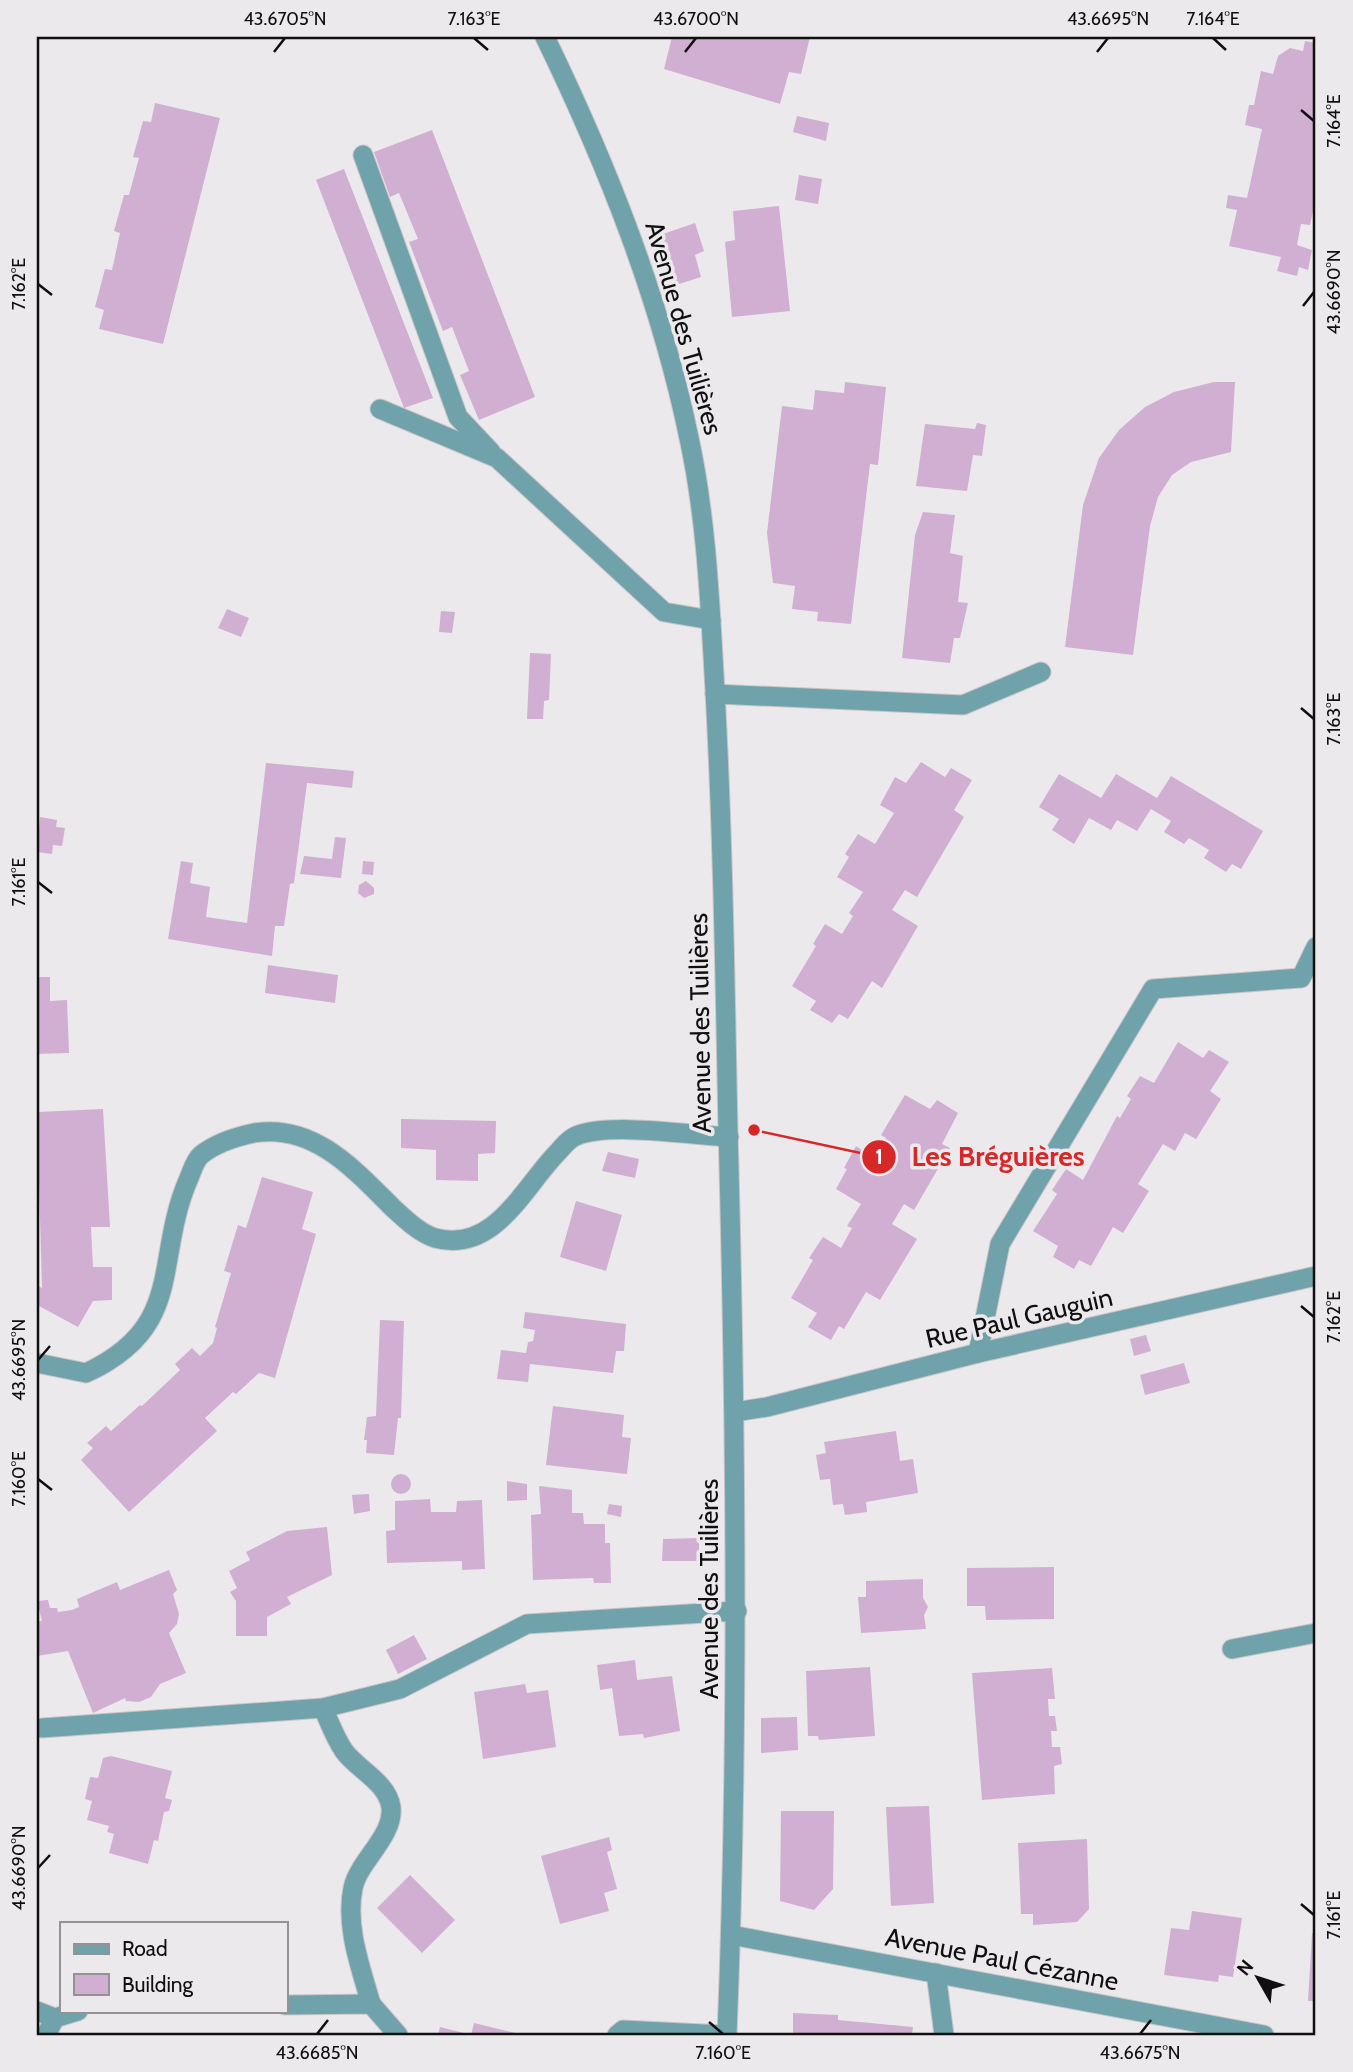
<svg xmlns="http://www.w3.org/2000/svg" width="1353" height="2072" font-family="Cabin,sans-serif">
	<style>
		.building { fill: #d1afd3 }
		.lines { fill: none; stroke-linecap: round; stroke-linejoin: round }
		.service-casing { stroke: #c9c6c9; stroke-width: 21 }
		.minor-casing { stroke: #c9c6c9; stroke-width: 21 }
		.tertiary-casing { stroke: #c9c6c9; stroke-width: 21 }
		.service { stroke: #6fa2aa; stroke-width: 19 }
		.minor { stroke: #6fa2aa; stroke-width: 19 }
		.tertiary { stroke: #6fa2aa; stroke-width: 19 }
		.ticks { fill: none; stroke: #100f10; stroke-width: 2.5 }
		.labels { text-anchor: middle; stroke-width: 7; stroke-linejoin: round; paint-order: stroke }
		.street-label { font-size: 26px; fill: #100f10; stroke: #ece9ec }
		.leader { fill: none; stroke: #d62828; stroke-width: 2.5 }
		.callout-dot { fill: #d62828; stroke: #ece9ec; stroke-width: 2.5 }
		.mark-label { font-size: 21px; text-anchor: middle; font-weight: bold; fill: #fff }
		.callout-label { font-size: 28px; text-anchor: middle; font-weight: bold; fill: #d62828; stroke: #ece9ec; stroke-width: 7; stroke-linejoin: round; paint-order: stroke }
		.neatline { fill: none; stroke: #100f10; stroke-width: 2.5 }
		.ticks-label { font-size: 18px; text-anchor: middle; fill: #100f10 }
	</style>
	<rect width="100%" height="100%" fill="#ece9ec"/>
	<g class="building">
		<polygon points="672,37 810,37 801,74 789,72 780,104 664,69"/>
		<polygon points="1305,41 1316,43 1316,197 1310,225 1301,224 1297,245 1312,250 1308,270 1299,267 1297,276 1277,271 1281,257 1229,246 1237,210 1226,208 1228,195 1247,198 1262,129 1245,125 1249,105 1254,105 1261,71 1273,74 1278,56 1290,48 1303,51"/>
		<polygon points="155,103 220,118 163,344 99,329 104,310 95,307 105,269 112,270 120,233 114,231 124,195 129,195 139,158 133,157 143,121 151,122"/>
		<polygon points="797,116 829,123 826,141 793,132"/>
		<polygon points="432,130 535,397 479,420 460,375 469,371 452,327 443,331 409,242 418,239 399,193 390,197 374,152"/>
		<polygon points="344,169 433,398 404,408 316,180"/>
		<polygon points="799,175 822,179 818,204 795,200"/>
		<polygon points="779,206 790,311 732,317 725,242 735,240 733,211"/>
		<polygon points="695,223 704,251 695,255 701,277 676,285 660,235"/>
		<polygon points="845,382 886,387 878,465 870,464 851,624 817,621 818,612 792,609 795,586 773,583 767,533 782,406 813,410 815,390 844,393"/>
		<polygon points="1214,382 1235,382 1231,452 1191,462 1172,475 1158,497 1150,526 1133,655 1065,647 1083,505 1099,458 1119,430 1145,407 1174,392"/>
		<polygon points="977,423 986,425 982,456 973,455 967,491 916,486 925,424 975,429"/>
		<polygon points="923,512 955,515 950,553 963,556 958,602 968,603 960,638 954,638 950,663 902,658 915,535"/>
		<polygon points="227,609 249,618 241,637 218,628"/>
		<polygon points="441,611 455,612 452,633 439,632"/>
		<polygon points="530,653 551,654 549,700 544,701 543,719 527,719"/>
		<polygon points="921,762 945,777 951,768 972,780 954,810 964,817 917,897 905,890 892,910 918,926 882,988 872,981 848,1019 839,1014 832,1023 810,1010 816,1001 792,986 816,946 813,944 825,924 842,934 853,916 849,913 863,892 837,877 849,857 845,854 858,834 875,844 894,813 880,805 895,777 906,783"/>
		<polygon points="266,763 354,771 352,788 307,783 294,883 290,884 284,926 275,926 272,956 168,939 181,861 193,863 190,883 210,887 206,917 247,923"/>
		<polygon points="1059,774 1101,798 1116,774 1157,798 1171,776 1263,831 1241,869 1232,864 1226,872 1204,858 1209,850 1189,838 1184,844 1164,832 1171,821 1151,809 1137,831 1117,820 1111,830 1089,818 1074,844 1052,830 1059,819 1039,807"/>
		<polygon points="40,817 57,820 56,827 65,828 62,846 53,845 52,854 37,852"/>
		<polygon points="335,837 346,838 341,878 300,874 304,856 332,859"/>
		<polygon points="363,861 374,862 373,875 362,874"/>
		<polygon points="366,881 374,888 374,894 364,898 358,893 359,885"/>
		<polygon points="268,965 338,975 335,1003 265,993"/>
		<polygon points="37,977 50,977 50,1001 67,1000 69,1053 37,1054"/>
		<polygon points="1178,1042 1203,1058 1209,1050 1229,1062 1210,1091 1221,1099 1196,1139 1185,1133 1175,1151 1163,1144 1138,1184 1149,1191 1123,1233 1113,1227 1091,1266 1079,1260 1074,1269 1053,1257 1058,1246 1033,1231 1057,1194 1052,1190 1066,1169 1083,1180 1117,1116 1120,1118 1131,1099 1127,1096 1140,1076 1154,1083"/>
		<polygon points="905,1095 930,1109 937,1100 958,1113 942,1144 950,1148 914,1210 904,1204 892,1224 917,1239 880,1300 866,1292 844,1329 839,1326 831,1340 808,1327 817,1313 791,1298 813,1260 809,1258 823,1237 841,1248 852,1228 847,1226 861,1204 836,1189 847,1169 844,1168 856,1146 874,1157 886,1138 881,1135"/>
		<polygon points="103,1109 110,1227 91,1227 93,1267 112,1267 112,1300 93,1301 78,1327 37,1305 37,1285 42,1288 37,1112"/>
		<polygon points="401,1119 496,1121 495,1153 478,1154 478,1181 436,1180 436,1150 401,1148"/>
		<polygon points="608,1152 639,1159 635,1178 602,1171"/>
		<polygon points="262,1177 313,1192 302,1229 316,1234 275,1378 259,1373 236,1394 233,1392 205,1418 217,1431 129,1512 81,1460 93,1448 87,1443 106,1426 111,1431 140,1405 142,1406 180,1370 175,1364 192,1348 200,1356 213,1343 217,1328 215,1327 231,1273 224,1271 238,1225 246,1228"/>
		<polygon points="576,1201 622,1215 606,1271 560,1257"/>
		<polygon points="525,1312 626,1324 624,1351 616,1351 613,1373 530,1364 528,1382 497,1379 501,1350 526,1353 528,1342 533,1341 535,1330 523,1328"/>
		<polygon points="380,1320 404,1321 401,1418 398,1418 394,1455 366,1453 367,1440 364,1440 367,1417 376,1416"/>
		<polygon points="1146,1335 1151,1351 1134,1356 1130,1339"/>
		<polygon points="1184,1363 1190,1383 1145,1395 1140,1375"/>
		<polygon points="553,1406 624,1415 622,1437 631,1438 627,1474 546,1465"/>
		<polygon points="896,1431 900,1461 913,1459 918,1493 866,1502 867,1512 845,1515 843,1504 833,1505 830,1479 820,1480 816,1455 826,1453 824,1442"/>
		<circle cx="401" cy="1484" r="10"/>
		<polygon points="507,1481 527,1484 527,1500 507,1501"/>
		<polygon points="539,1486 572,1490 572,1513 583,1513 584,1524 605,1524 605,1543 610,1543 611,1583 594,1583 593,1578 533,1580 531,1515 541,1514"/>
		<polygon points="369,1494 370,1511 354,1514 352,1495"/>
		<polygon points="430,1499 431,1512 456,1512 457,1501 482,1500 485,1569 462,1570 462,1561 387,1563 386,1531 395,1530 395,1501"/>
		<polygon points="609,1504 622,1506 621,1517 607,1514"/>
		<polygon points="327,1527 332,1575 287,1597 291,1604 267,1617 267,1636 236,1636 236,1601 230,1592 237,1588 229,1571 250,1560 246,1552 287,1531"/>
		<polygon points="699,1538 699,1561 662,1561 663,1539"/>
		<polygon points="1054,1567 1054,1619 986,1620 985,1606 967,1606 967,1568"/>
		<polygon points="169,1570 177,1590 173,1594 179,1614 177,1624 169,1633 186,1673 160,1684 151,1697 139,1702 126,1701 125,1698 93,1713 68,1651 37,1656 37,1621 42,1621 37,1601 48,1600 50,1608 57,1608 58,1612 72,1610 79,1607 77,1599 117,1582 120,1590"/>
		<polygon points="923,1579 923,1598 928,1607 924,1615 926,1629 861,1633 858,1597 866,1597 866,1581"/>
		<polygon points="414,1635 427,1659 398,1674 386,1650"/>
		<polygon points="635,1660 637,1680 672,1676 680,1731 644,1738 643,1734 619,1736 612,1688 600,1690 597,1665"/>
		<polygon points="870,1667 875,1736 819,1740 818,1736 808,1736 806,1671"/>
		<polygon points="1052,1668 1055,1699 1048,1699 1049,1716 1055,1716 1057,1731 1051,1731 1052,1747 1060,1747 1062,1764 1054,1766 1055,1794 982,1800 972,1673"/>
		<rect x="1313" y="1680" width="3" height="51"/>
		<polygon points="525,1684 527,1693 548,1690 556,1747 483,1759 474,1692"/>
		<polygon points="797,1717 798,1750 761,1753 761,1718"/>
		<polygon points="111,1756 172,1771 165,1798 172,1800 169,1811 164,1812 158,1841 154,1840 148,1864 109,1853 114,1834 107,1832 109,1826 87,1820 92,1801 85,1799 90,1777 98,1778 103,1758"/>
		<polygon points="929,1806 934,1903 891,1906 886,1807"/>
		<polygon points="781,1811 834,1811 833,1889 814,1910 780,1901"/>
		<polygon points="609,1837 612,1850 607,1852 617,1889 604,1893 609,1911 560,1924 541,1856"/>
		<polygon points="1087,1839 1089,1909 1077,1922 1033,1925 1033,1914 1021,1914 1018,1843"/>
		<polygon points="410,1875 455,1920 422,1953 377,1908"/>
		<polygon points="1192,1911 1242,1918 1233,1977 1219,1975 1218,1982 1164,1975 1171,1928 1189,1930"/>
		<polygon points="1312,1933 1316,1933 1316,2001 1308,2001"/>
		<polygon points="793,2013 838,2015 838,2020 913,2027 912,2035 793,2035"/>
		<polygon points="474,2023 519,2034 519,2035 471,2035"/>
		<polygon points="440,2027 468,2034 467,2035 438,2035"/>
	</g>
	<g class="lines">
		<defs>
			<g id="service">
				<polyline points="363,155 458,417 491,452"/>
				<polyline points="380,409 497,458 664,612 711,620"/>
				<polyline points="715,694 963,705 1041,672"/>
				<polyline points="978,1353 1000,1244 1153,989 1301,978 1316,947"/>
				<path d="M37,1363L86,1373C187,1326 153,1260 189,1178C192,1171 195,1160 201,1155C216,1143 235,1137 254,1133C313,1123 354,1169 392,1207C404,1218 419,1233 435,1238C494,1254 523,1188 557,1153C563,1147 568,1139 576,1136C609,1122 690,1135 729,1137"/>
				<polyline points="37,2011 55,2018"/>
			</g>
			<g id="minor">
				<polyline points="735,1412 767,1407 978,1353 1316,1276"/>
				<polyline points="1232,1649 1316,1633"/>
				<path d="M323,1708C329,1721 335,1738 344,1751C358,1770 387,1782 391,1807C394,1837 359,1860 353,1888C345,1927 361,1968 371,2004"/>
				<polyline points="42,1728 323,1708 400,1689 527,1624 737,1611"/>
				<polyline points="731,1935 1264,2035"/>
				<polyline points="936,1973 944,2035"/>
				<polyline points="285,2005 371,2004 398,2035"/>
				<polyline points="46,2035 55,2018 78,2011"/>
				<polyline points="617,2035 623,2030 724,2035"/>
			</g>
			<path id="tertiary" d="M545,37C607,165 660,298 689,438C707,521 710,606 715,691C723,837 725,983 728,1129C736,1431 739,1733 727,2035"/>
		</defs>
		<use href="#service" class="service-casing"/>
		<use href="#minor" class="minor-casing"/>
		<use href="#tertiary" class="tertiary-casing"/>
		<use href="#service" class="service"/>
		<use href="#minor" class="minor"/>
		<use href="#tertiary" class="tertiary"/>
	</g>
	<path class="ticks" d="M474,38L488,50M1213,38L1226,50M274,52L285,38M685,52L696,38M1097,52L1108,38M1301,110L1314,121M38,284L52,295M1303,306L1314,292M1301,708L1314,719M38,882L52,893M1301,1306L1314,1317M38,1360L50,1346M38,1479L52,1490M38,1868L50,1855M1301,1904L1314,1915M709,2022L723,2034M317,2034L328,2020M1140,2034L1151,2020"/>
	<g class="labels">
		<g class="street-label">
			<text transform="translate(684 328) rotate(74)" y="9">Avenue des Tuilières</text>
			<text transform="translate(700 1023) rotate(-91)" y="9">Avenue des Tuilières</text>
			<text transform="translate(1019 1318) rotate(-13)" y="9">Rue Paul Gauguin</text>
			<text transform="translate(709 1589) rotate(-90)" y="9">Avenue des Tuilières</text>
			<text transform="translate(1002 1959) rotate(11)" y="9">Avenue Paul Cézanne</text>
		</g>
	</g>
	<path class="leader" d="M754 1130L879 1157"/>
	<g class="callout-dot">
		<circle cx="754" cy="1130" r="7"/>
		<circle cx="879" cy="1157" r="18"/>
	</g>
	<g class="mark-label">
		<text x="879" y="1164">1</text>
	</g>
	<g class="callout-label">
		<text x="998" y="1166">Les Bréguières</text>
	</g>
	<rect width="1353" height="2072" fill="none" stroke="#ece9ec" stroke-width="77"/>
	<rect x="60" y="1922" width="228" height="91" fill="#ece9ec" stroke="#949294" stroke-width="2"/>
	<rect x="74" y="1944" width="35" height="10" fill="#6fa2aa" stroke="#949294" stroke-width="2"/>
	<text x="122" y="1956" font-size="21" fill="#100f10">Road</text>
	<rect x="74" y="1974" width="35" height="21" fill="#d1afd3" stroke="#949294" stroke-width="2"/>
	<text x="122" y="1992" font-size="21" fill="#100f10">Building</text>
	<g transform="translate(1258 1978) rotate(309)" stroke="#ece9ec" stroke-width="5" paint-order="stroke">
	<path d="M0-5L12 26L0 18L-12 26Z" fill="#100f10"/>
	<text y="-10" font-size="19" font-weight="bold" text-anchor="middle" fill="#100f10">N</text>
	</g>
	<rect x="38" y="38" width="1276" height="1996" class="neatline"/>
	<g class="ticks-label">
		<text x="285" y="25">43.6705°N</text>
		<text x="474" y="25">7.163°E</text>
		<text x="696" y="25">43.6700°N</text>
		<text x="1108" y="25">43.6695°N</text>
		<text x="1213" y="25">7.164°E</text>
		<text transform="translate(1334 121) rotate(-90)" y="6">7.164°E</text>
		<text transform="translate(19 284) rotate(-90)" y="6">7.162°E</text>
		<text transform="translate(1334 292) rotate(-90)" y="6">43.6690°N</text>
		<text transform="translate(1334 719) rotate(-90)" y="6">7.163°E</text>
		<text transform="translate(19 882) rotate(-90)" y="6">7.161°E</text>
		<text transform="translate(1334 1317) rotate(-90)" y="6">7.162°E</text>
		<text transform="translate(19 1360) rotate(-90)" y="6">43.6695°N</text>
		<text transform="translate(19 1479) rotate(-90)" y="6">7.160°E</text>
		<text transform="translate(19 1868) rotate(-90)" y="6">43.6690°N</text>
		<text transform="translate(1334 1915) rotate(-90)" y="6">7.161°E</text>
		<text x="317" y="2059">43.6685°N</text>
		<text x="723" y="2059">7.160°E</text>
		<text x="1140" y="2059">43.6675°N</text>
	</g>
</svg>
